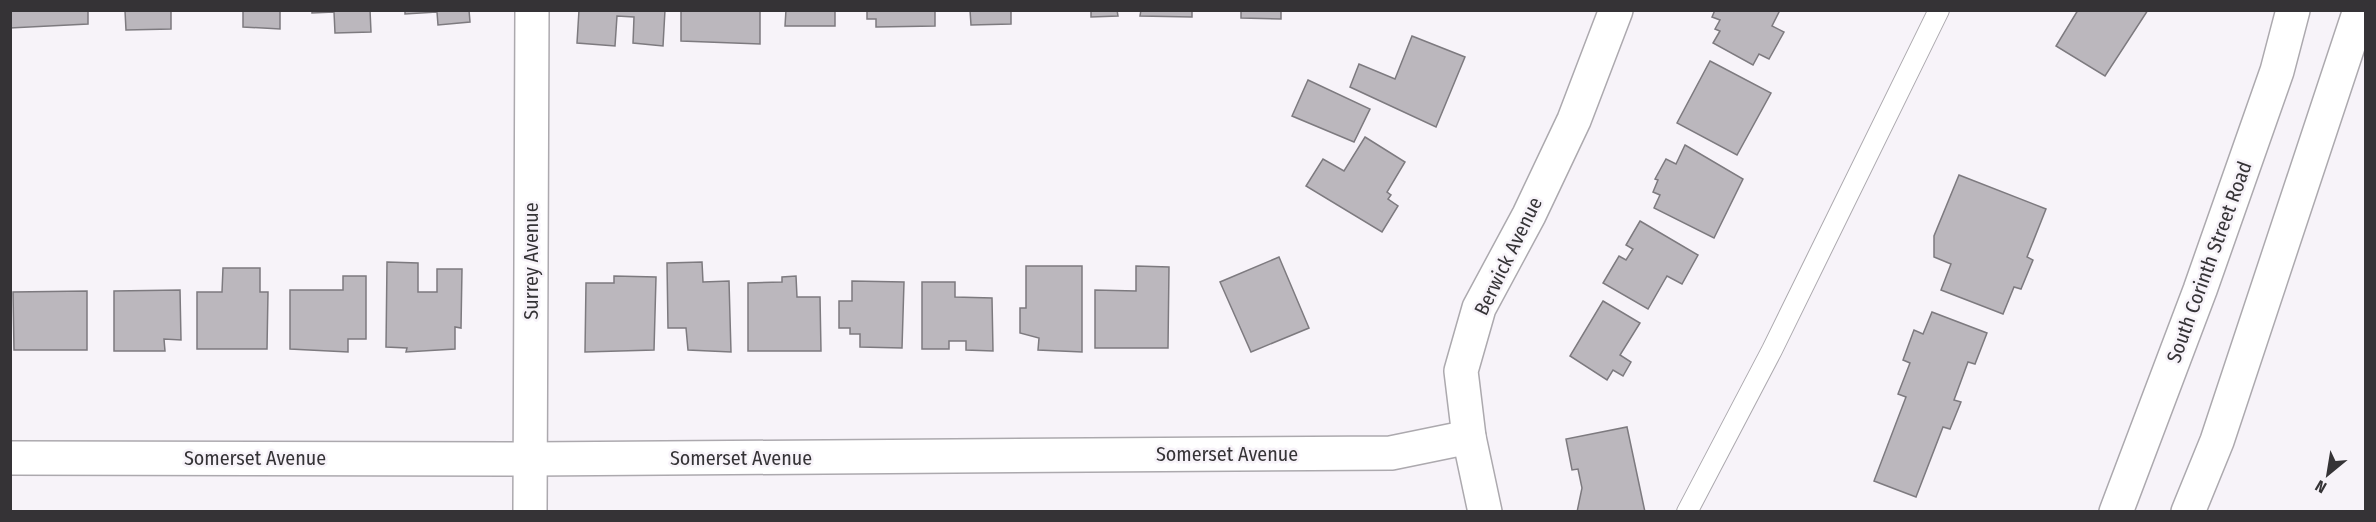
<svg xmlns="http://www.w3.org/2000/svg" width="2376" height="522" font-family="'Fira Sans Condensed',sans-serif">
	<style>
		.building { fill: #bbb7bd; stroke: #7d7a7f; stroke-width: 1.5 }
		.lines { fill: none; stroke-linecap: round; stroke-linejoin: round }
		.lane-casing { stroke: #aca9ae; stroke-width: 22 }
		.street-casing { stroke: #aca9ae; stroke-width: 36 }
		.secondary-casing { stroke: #aca9ae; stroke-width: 36 }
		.lane { stroke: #fff; stroke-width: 20 }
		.street { stroke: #fff; stroke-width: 33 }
		.secondary { stroke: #fff; stroke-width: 33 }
		.labels { text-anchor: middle; stroke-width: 5; stroke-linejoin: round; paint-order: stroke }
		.street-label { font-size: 20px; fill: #353336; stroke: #f7f3f9 }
	</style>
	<rect width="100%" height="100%" fill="#f7f3f9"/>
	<g class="building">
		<polygon points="10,10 88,10 88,24 10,28"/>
		<polygon points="109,10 171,10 171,29 126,30 125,11"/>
		<polygon points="243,10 280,10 280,29 243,27"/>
		<polygon points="312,10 370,10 371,32 335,33 334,12 312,13"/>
		<polygon points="405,10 469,10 470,22 438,25 437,12 405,14"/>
		<polygon points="579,10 665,10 663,46 633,43 634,17 617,16 615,46 577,43"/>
		<polygon points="681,10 760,10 760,44 681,41"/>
		<polygon points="786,10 835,10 835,26 785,26"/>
		<polygon points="867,10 935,10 935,26 876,27 876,19 867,19"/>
		<polygon points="970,10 1011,10 1011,24 971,25"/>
		<polygon points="1091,10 1117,10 1118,16 1091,17"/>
		<polygon points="1141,10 1192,10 1192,17 1140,16"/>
		<polygon points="1241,10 1281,10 1281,19 1241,18"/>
		<polygon points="1715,10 1780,10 1772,26 1784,32 1769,59 1759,54 1753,65 1713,43 1720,31 1715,29 1720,20 1712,17"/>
		<polygon points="2078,10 2148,10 2105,76 2056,46"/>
		<polygon points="1412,36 1465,57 1436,127 1350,87 1359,64 1395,79"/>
		<polygon points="1710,61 1771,93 1737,155 1677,123"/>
		<polygon points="1308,80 1370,109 1354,142 1292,116"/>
		<polygon points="1365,137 1405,162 1387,192 1391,195 1388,199 1398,206 1382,232 1306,186 1323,159 1344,171"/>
		<polygon points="1685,145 1743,179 1714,238 1654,208 1660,195 1653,192 1658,180 1655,179 1666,159 1676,164"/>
		<polygon points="1959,175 2046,209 2027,257 2033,260 2021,289 2014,287 2003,314 1941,290 1951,264 1934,257 1934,236"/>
		<polygon points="1640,221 1698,255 1682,284 1667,276 1648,309 1603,283 1619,256 1626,260 1633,249 1626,245"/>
		<polygon points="1279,257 1309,328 1251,352 1220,282"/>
		<polygon points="387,262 418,263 418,292 437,292 437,269 462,269 461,328 455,327 455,349 406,352 407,348 386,347"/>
		<polygon points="702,262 703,282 729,281 731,352 688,350 686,328 668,328 667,263"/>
		<polygon points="1026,266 1082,266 1082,352 1038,350 1039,338 1020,333 1020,308 1026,308"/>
		<polygon points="1136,266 1169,267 1168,348 1095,348 1095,290 1136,291"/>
		<polygon points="223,268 260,268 260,292 268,292 267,349 197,349 197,292 222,292"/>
		<polygon points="343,276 366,276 366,339 348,339 348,352 290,349 290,290 343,290"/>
		<polygon points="614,276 656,277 654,350 585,352 586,283 614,283"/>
		<polygon points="796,276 797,297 820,297 821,351 748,351 748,283 782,282 782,277"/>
		<polygon points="852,281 904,282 902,348 860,347 860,334 850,334 850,328 839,328 839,301 852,301"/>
		<polygon points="922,282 955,282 955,297 992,298 993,351 966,350 966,341 949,341 949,349 922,349"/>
		<polygon points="180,290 181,340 164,339 165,351 114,351 114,291"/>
		<polygon points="87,291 87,350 14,350 13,292"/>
		<polygon points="1603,301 1640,323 1620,355 1631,362 1623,376 1613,370 1607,380 1570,356"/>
		<polygon points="1932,312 1987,333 1975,364 1968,362 1954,400 1961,402 1950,429 1943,427 1916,497 1874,481 1906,397 1898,394 1910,363 1903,360 1914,330 1923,334"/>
		<polygon points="1627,427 1645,512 1577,512 1582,488 1578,469 1572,470 1566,439"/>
	</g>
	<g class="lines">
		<defs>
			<polyline id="lane" points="1687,512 1772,350 1939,10"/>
			<g id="street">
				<polyline points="10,458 531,459 1391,453 1469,437"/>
				<polyline points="530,512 532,10"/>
				<polyline points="1485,512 1469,437 1461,371 1479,308 1529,215 1574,120 1616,10"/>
			</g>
			<g id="secondary">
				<polyline points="2116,512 2200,290 2277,71 2293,10"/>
				<polyline points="2188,512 2217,441 2360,10"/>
			</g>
		</defs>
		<use href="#lane" class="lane-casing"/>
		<use href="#street" class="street-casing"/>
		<use href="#secondary" class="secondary-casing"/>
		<use href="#lane" class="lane"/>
		<use href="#street" class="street"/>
		<use href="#secondary" class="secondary"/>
	</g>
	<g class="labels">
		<g class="street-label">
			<text transform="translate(1508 256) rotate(-64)" y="7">Berwick Avenue</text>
			<text transform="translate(531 261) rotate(-90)" y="7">Surrey Avenue</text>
			<text transform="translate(2209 262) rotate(-70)" y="7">South Corinth Street Road</text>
			<text x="1227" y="461">Somerset Avenue</text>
			<text x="255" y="465">Somerset Avenue</text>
			<text x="741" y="465">Somerset Avenue</text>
		</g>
	</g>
	<rect width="2376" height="522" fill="none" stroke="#353336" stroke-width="24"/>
	<g transform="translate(2328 474) rotate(210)" stroke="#f7f3f9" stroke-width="4.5" paint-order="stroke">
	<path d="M0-4.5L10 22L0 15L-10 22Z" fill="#353336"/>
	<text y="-9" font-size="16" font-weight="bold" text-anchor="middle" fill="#353336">N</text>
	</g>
</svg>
